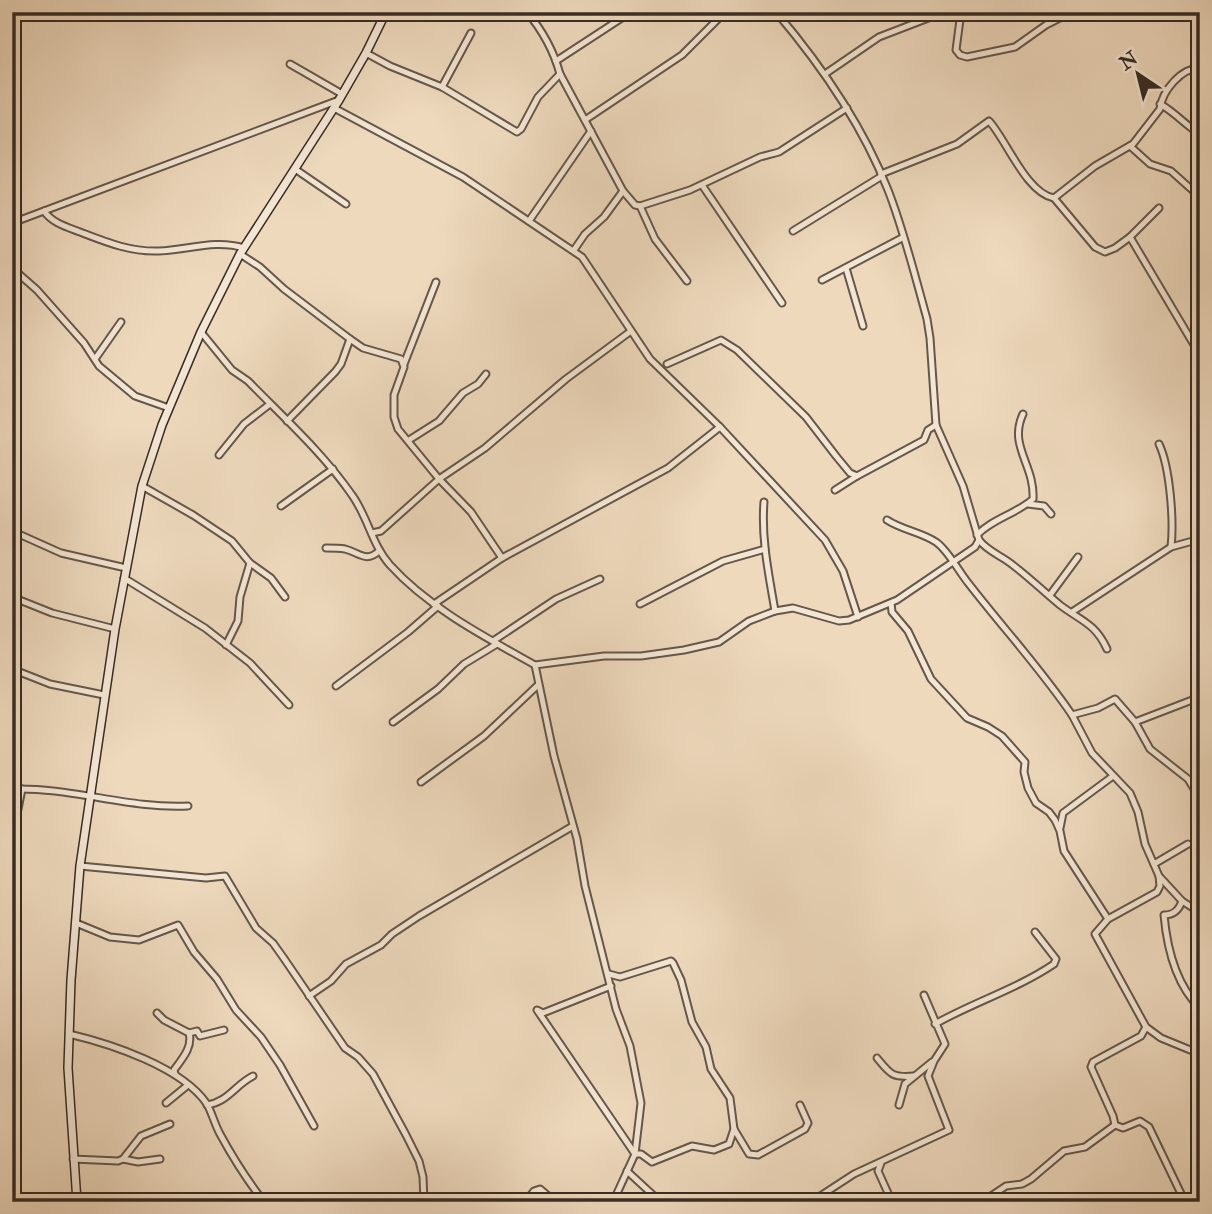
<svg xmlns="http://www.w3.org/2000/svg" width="1212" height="1214" font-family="'IM FELL Double Pica',serif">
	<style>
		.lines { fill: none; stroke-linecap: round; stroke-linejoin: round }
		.street-casing { stroke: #65574a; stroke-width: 9 }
		.secondary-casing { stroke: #372c24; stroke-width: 10 }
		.street { stroke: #f4e6d4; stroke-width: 5 }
		.secondary { stroke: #f4e6d4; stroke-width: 7 }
	</style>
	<rect width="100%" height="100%" fill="#eed9bd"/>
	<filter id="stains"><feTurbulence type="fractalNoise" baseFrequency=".00286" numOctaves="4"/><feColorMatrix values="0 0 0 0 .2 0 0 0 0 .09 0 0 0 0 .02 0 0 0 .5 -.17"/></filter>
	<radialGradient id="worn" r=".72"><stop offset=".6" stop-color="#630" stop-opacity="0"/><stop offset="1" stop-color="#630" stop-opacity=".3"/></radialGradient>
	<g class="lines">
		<defs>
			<g id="street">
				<path d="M527,12C542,30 554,52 560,74L623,191L635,205L640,206L690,190L760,157L779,152L847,108"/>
				<path d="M776,12C821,65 862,124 888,190C904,231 915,276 927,319L930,338L936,425L963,486L979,540C988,552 1003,556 1014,566C1030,578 1044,592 1060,605C1081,621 1095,623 1107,649"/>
				<polyline points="961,12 956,50 960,55 967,57 1015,47 1046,25 1072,12"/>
				<polyline points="366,53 390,66 442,87 517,132 521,129 538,97 560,74"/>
				<polyline points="556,61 631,12"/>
				<polyline points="290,64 342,94"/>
				<polyline points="825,74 879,37 944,12"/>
				<polyline points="442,87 471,33"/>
				<path d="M1160,104C1176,113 1185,125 1200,134"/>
				<polyline points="334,108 463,177 582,257 650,359 720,427 825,540 843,571 858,617"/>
				<polyline points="585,120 682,55 725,12"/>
				<polyline points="1130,146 1150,164 1171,171 1200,197"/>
				<polyline points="295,169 346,204"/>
				<path d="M881,174L957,144L989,121C1006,139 1026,193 1054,198L1095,166L1133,144L1160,109C1162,91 1181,68 1200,68"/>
				<polyline points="702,185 782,303"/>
				<polyline points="1054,198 1095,247 1105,252 1115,248 1130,237 1200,355"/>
				<polyline points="640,206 655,239 687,281"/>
				<path d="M44,211C52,223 67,227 80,232C106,242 130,252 159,251C188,250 215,239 244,248"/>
				<polyline points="529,221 591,131"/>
				<polyline points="12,223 339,100"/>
				<polyline points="793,231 882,176"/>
				<polyline points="1130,237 1159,208"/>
				<polyline points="574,250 585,234 604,217 623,191"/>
				<polyline points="240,254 260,267 284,289 350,339 363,348 401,359 404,367 394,395 394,417 398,429 439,479 471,512 502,558"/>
				<polyline points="12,268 37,290 84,343 99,366 135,396 169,408"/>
				<polyline points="846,268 863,326"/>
				<polyline points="822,280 902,238"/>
				<path d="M201,332L232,370L248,381C284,418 323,453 352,495C368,517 372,545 390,565C429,608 485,637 535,665"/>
				<polyline points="95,359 121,322"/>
				<polyline points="404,364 436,282"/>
				<polyline points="667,364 721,340 737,350 806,417 836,456 850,473 857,476 924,440 928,430 936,425"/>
				<polyline points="12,378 13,378"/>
				<polyline points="287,421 335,372 341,364 350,339"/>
				<polyline points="409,440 439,421 463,393 478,384 486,374"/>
				<path d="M1159,444C1170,467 1174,521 1171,547"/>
				<polyline points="219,455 244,424 270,404"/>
				<polyline points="142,486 193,515 232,541 250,563 271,578 285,597"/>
				<polyline points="835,490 857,476"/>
				<path d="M764,502C761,539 769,575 775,611"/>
				<polyline points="1028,504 1044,506 1051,514"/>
				<polyline points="281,506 333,469"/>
				<path d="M887,520C902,530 921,532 936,542C948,550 959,572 969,584C1003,628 1041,669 1072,715L1098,708L1115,699L1135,722L1200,697"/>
				<polyline points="12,531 61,553 126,568"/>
				<polyline points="372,533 381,531 439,479 485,448 566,379 631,331"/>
				<path d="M977,535C992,519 1016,514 1033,499C1035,465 1008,446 1023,414"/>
				<path d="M326,548C332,548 339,548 345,549C360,553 366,563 379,551"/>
				<polyline points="124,578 205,628 250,663 289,705"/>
				<polyline points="1050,595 1078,557"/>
				<polyline points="12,597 52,613 115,629"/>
				<polyline points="891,603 892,612 908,631 931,679 967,718 988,727 1002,736 1025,762 1024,772 1028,788 1036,803 1049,812 1055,820 1060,831 1064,851 1108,919"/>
				<polyline points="434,604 502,558 668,468 720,427"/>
				<polyline points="640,604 723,561 765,549"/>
				<polyline points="1072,612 1171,547 1200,539"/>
				<polyline points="493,641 556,599 600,579"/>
				<polyline points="226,645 238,621 240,597 250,563"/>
				<polyline points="12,669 50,684 104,695"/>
				<polyline points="336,686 408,632 438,606"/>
				<path d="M1072,715L1092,753L1130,793L1138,812L1145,844L1159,876L1182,901C1179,910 1174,915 1164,915C1167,948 1175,984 1200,1008"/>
				<polyline points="393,722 438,689 464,664 497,644"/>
				<polyline points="1135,722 1150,749 1188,779 1200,799"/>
				<polyline points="421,782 484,736 538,685"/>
				<path d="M12,789C71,787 129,809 188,806"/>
				<polyline points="1060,828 1063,813 1113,776"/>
				<polyline points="12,839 22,789"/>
				<polyline points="1154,864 1188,844"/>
				<polyline points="80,866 206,878 225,876 256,928 273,943 283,957 345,1048 358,1057 373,1074 406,1135 419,1161 423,1177 424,1202"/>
				<polyline points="1159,876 1160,886 1157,892 1108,919 1095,934 1146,1027 1161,1038 1200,1054"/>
				<polyline points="1182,901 1193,908 1200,918"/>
				<polyline points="76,923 110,937 139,940 178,925 194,952 217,979 236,1010 261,1037 280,1065 314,1126"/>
				<polyline points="609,974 620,977 671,961 673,963 681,980 692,1022 706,1047 711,1069 730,1098 734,1129 749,1154 758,1155 805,1129 808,1123 800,1105"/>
				<polyline points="611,986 543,1013 537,1010 635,1154 641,1154 652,1162 692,1146 714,1150 729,1144 734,1129"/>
				<polyline points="309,996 331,981 346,964 381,945 392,934 419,916 573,826"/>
				<path d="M157,1013L164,1020L189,1033C193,1047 182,1059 174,1070L175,1074"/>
				<path d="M935,1024C974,1002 1017,989 1054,964L1056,959L1035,932"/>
				<polyline points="189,1033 197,1031 200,1036 224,1030"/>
				<path d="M69,1034C111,1044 182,1067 207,1104C212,1113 215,1125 220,1134C233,1158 247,1180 264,1202"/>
				<path d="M877,1058C890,1074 892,1078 914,1076"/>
				<polyline points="166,1103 188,1085"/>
				<path d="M207,1105C228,1102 235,1085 253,1076"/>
				<polyline points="899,1105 905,1084 932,1062"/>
				<polyline points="1115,1125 1123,1128 1140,1121 1149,1127 1185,1202"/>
				<polyline points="73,1159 118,1161 123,1159 141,1136 170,1124"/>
				<polyline points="123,1159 138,1162 160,1159"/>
				<polyline points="881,1163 878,1171 892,1202"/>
				<polyline points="627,1171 653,1195 664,1202"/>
				<polyline points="525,1202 534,1191 540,1189 555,1202"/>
				<polyline points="613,1202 635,1154 641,1103 630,1046 616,1009 585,886 577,839 554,756 535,665 604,656 641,656 684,650 719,642 749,621 775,611 793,608 839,621 849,620 897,600 975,547 979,540"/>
				<polyline points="811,1202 854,1174 949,1130 928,1076 934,1061 945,1044 924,995"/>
				<polyline points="961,1202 966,1202"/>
				<polyline points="982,1202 1006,1186 1022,1184 1031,1179 1064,1151 1085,1147 1115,1125 1113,1116 1091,1067 1093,1062 1141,1036 1146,1027"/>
			</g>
			<polyline id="secondary" points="77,1202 68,1068 71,980 80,866 115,629 142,486 162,425 201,332 240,254 339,100 366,53 386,12"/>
		</defs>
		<use href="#street" class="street-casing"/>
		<use href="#secondary" class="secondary-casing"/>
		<use href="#street" class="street"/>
		<use href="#secondary" class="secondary"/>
	</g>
	<rect width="1212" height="1214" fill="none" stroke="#eed9bd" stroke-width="42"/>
	<rect x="14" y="14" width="1184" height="1186" fill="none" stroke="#372c24" stroke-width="3.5"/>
	<rect x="21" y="21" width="1170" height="1172" fill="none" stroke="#372c24" stroke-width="2"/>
	<g transform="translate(1138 74) rotate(325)" stroke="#f4e6d4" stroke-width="5" paint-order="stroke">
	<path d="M0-5L12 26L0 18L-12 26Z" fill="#372c24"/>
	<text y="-10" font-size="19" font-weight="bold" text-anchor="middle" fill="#372c24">N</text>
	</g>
	<rect width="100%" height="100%" filter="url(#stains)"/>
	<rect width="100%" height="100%" fill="url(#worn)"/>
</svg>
